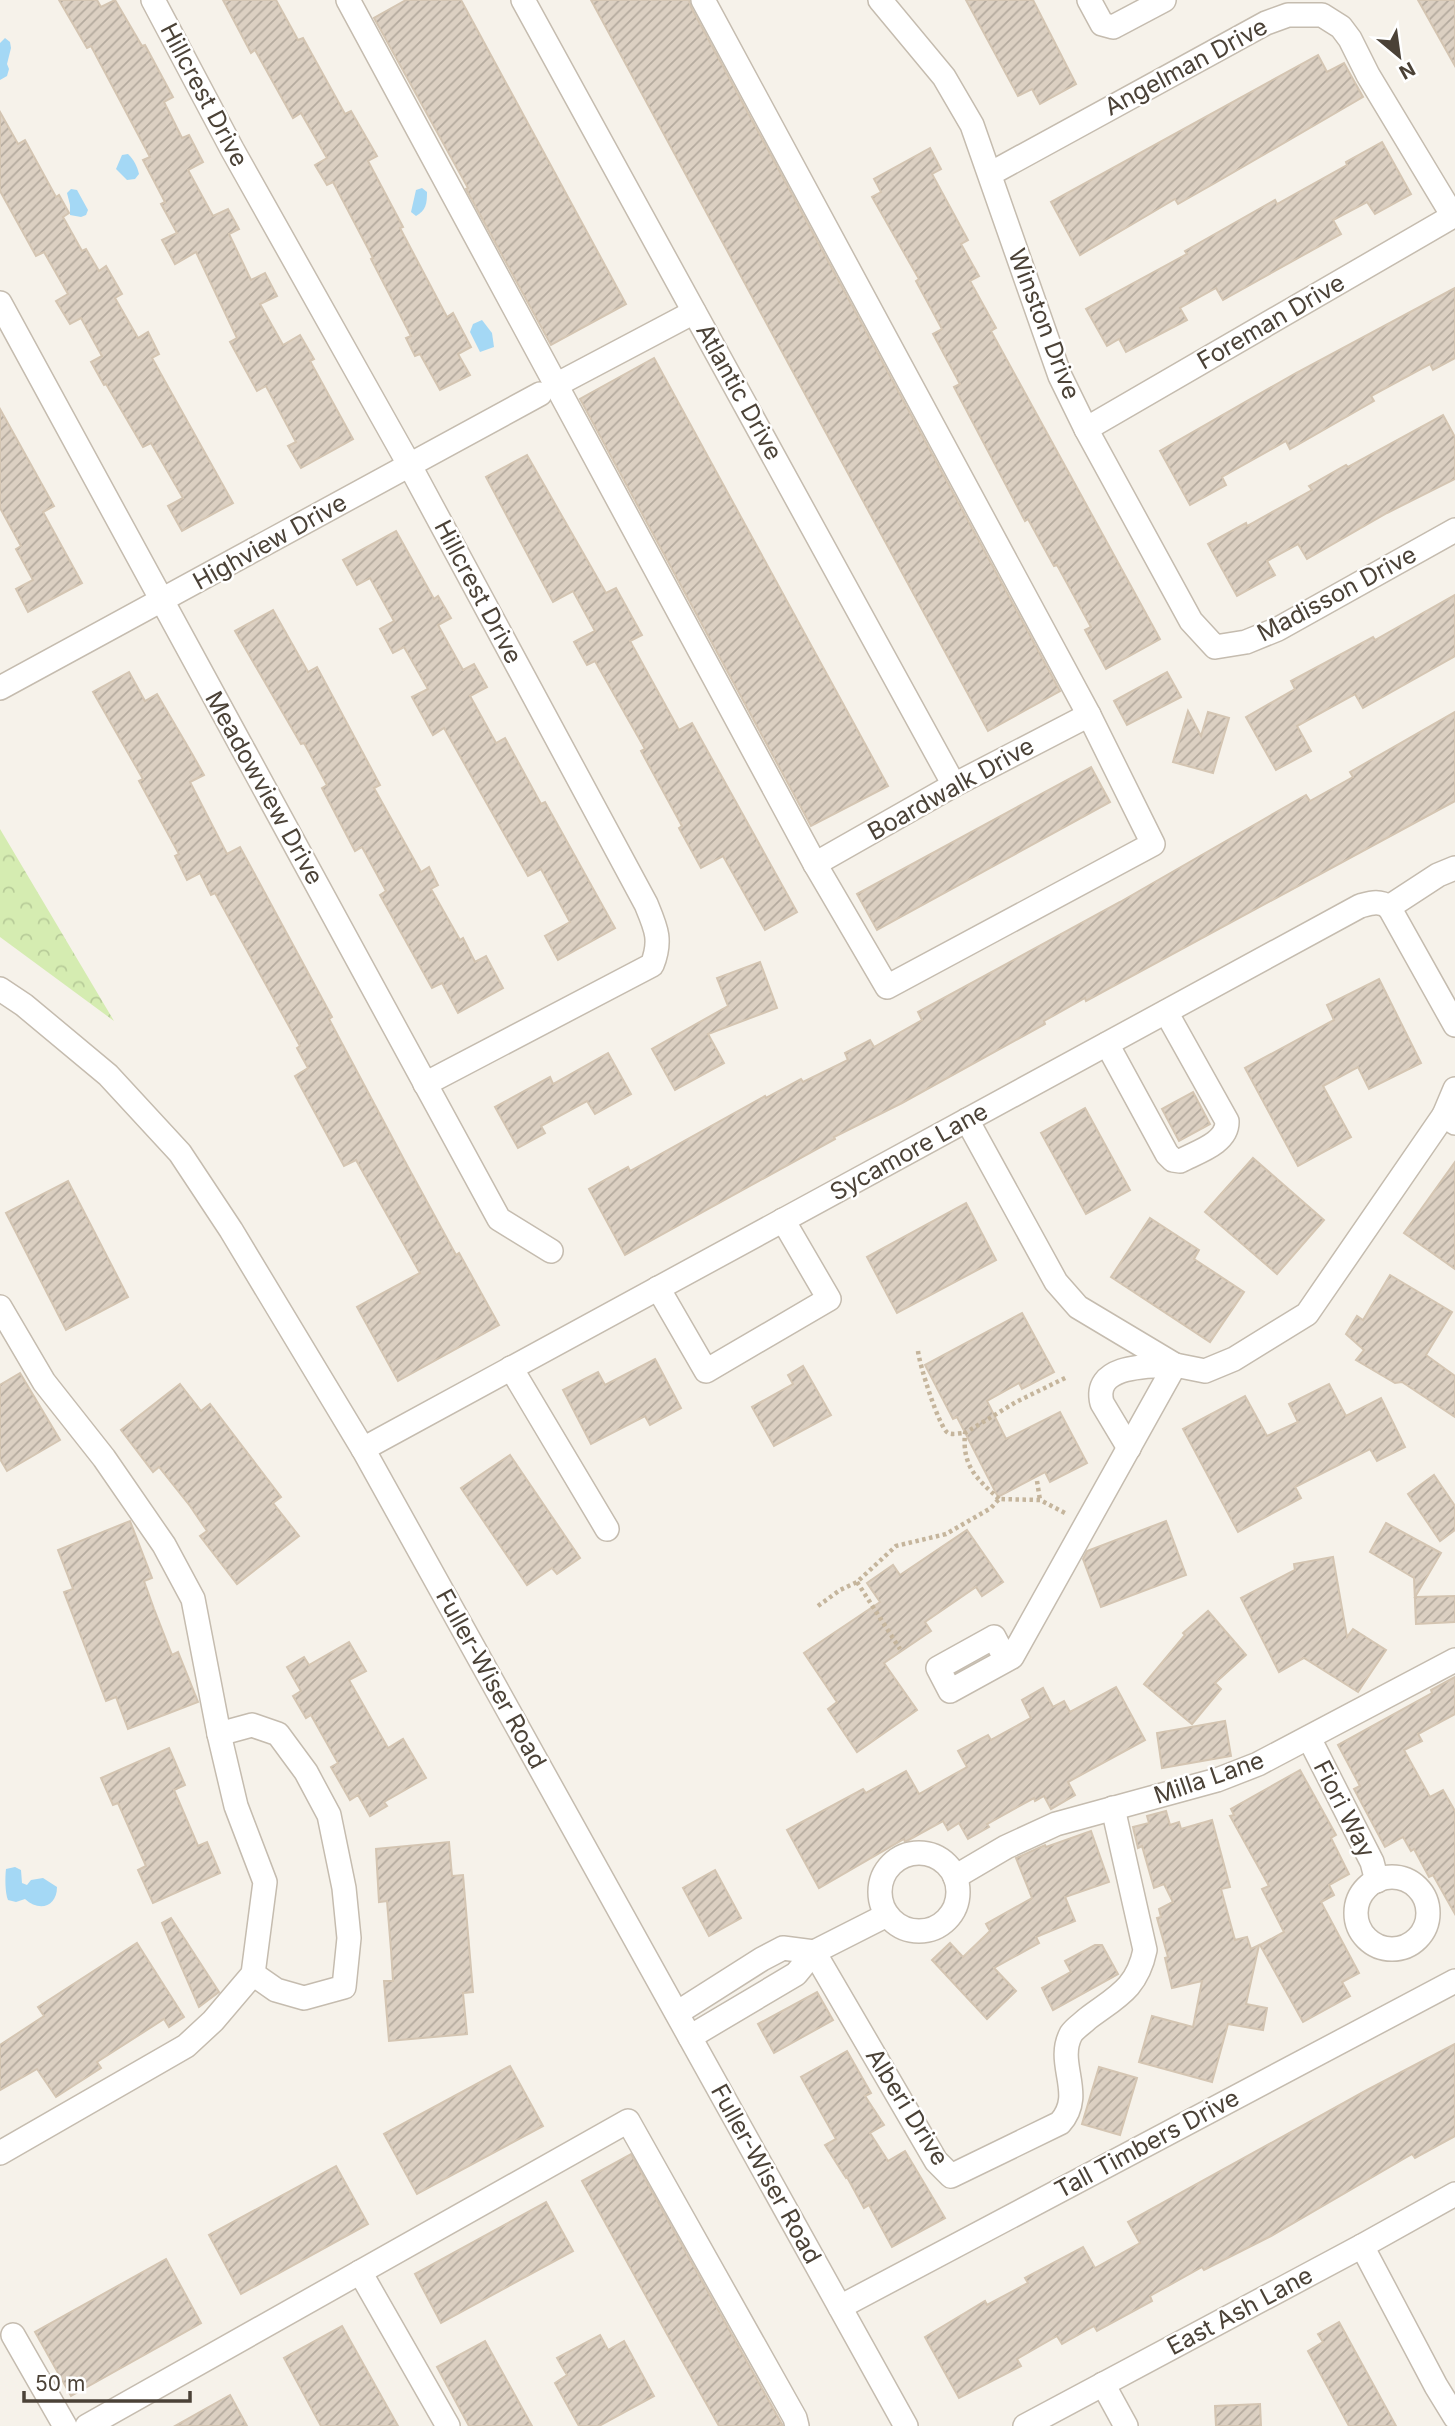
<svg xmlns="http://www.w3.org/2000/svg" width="1455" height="2426" font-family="Inter,sans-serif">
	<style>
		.park { fill: url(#park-crowns) }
		.water { fill: #a4d8f5 }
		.building { fill: url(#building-hatch); stroke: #d4c5b2; stroke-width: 2 }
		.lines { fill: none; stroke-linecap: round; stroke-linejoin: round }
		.minor-casing { stroke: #c5bcaf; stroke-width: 26 }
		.path { stroke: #c5b59c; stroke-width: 4.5; stroke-dasharray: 3.5 3.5; stroke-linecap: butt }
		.minor { stroke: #fff; stroke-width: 23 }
		.labels { text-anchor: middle; stroke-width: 5; stroke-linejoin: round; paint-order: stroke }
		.street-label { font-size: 24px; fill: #4b4237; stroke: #fff }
	</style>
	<defs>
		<pattern id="park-crowns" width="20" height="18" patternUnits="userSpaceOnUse" patternTransform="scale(1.75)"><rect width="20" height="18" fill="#d5ecb1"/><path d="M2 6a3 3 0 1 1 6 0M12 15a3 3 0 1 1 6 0" fill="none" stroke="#b8cc99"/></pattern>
		<pattern id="building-hatch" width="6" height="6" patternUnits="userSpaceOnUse" patternTransform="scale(1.75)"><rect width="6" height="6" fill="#dcd0c2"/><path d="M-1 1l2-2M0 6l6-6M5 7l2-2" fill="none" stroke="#b4aa9e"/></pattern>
	</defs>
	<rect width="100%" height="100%" fill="#f6f2ea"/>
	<polygon class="park" points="0,829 114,1021 0,937"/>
	<g class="water">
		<polygon points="5,38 10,42 11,48 7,64 9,69 7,76 0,80 0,43"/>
		<path d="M128,154C134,160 137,166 139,174L135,179L127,180L116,169L122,155Z"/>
		<path d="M422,188L427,192C427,204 426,210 416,216L411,212L416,190Z"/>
		<polygon points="71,189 77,190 88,210 86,215 81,217 70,215 70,205 67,193"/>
		<polygon points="482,320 492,333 494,347 480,352 470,332 473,324"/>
		<path d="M15,1867L21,1870L22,1883L27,1885L31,1880L43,1878L57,1887C57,1907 39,1912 25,1899L16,1902L8,1900C5,1893 5,1877 6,1869Z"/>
	</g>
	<g class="building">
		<polygon points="59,0 97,0 101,7 115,0 142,46 145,45 173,97 164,102 182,138 189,135 203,162 188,170 213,216 228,209 239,229 229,234 251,280 265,273 277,296 260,304 283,345 300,335 314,359 310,361 353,439 301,468 288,446 296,442 266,386 257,391 230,342 237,338 196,252 175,264 162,240 177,233 161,204 165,202 143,160 150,157 91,46 87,48"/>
		<polygon points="223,0 276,0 298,40 303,38 345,114 351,111 377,156 368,161 403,227 400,228 447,317 453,313 471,347 458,354 470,375 440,390 420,354 415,356 406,338 411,336 371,259 373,258 333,182 327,185 315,165 327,158 301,113 293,118 255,50 251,53"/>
		<polygon points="406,0 461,0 626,304 551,345 466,189 468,188 374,18"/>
		<polygon points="591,0 689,0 691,7 1060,691 988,731"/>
		<polygon points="966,0 1033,0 1076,84 1040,104 1032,89 1018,96"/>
		<polygon points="1418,0 1455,0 1455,66"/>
		<polygon points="1318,55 1327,72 1344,63 1363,97 1215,183 1178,204 1175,199 1080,255 1051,202"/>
		<polygon points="0,112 18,144 25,140 56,197 59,195 69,213 63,217 82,251 86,249 99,271 106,266 122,294 115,298 138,338 148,332 159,354 152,358 233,503 182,531 168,506 183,498 151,443 143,447 106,384 104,385 91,362 102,356 81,318 70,324 56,301 68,294 44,252 36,256 0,191"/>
		<polygon points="1382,142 1411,194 1375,214 1367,202 1333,220 1341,234 1223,300 1216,288 1180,308 1187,320 1126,352 1119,339 1107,346 1086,309 1187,254 1185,251 1275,200 1277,204 1347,165 1346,162"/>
		<polygon points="930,148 941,169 932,174 968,240 961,244 979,276 970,281 996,328 991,331 1160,639 1106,669 1085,630 1091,627 1057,565 1054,566 1028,519 1025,521 954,387 960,384 933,334 942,329 916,281 919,279 872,197 881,192 874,179"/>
		<polygon points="1455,288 1455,358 1433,370 1430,364 1371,396 1374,401 1290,449 1286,441 1222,477 1226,485 1190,505 1160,451 1296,373"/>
		<polygon points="654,358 888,786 811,826 580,399"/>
		<polygon points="0,409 54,506 43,512 82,583 28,612 16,589 33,580 16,549 21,546 0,508"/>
		<polygon points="1443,415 1455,437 1455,479 1387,513 1307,559 1298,544 1267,561 1275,575 1237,596 1208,544 1246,523 1247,526 1312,490 1309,486 1346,465 1348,467"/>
		<polygon points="527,455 606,593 616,588 642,635 630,641 679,730 692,723 797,912 765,930 723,856 701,868 679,828 682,826 641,751 645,749 595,661 587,665 574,642 595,631 573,591 553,602 486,477"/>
		<polygon points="396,531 434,599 438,596 451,618 438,625 463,670 474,664 487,687 470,696 496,743 505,738 541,804 545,802 615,928 558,960 545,936 570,922 541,869 528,876 444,728 433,735 412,697 428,689 404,647 393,653 380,629 394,621 370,578 357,585 343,560"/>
		<polygon points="1455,595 1455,656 1363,708 1355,694 1297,726 1311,751 1276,770 1246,717 1295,689 1291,681 1373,637 1375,640"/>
		<polygon points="273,610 308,672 317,667 380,785 374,788 421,872 429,867 438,885 431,889 460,940 463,938 475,962 486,956 503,988 458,1013 442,983 432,988 380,895 386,891 362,847 355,851 322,788 327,785 304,743 301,744 235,631"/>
		<polygon points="129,672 145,701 157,694 191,752 204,775 190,782 227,854 240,847 332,1017 329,1019 402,1156 456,1255 459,1253 499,1325 398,1381 357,1307 420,1273 356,1160 344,1166 295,1076 308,1068 297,1048 300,1046 215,893 211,895 200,873 187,880 175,856 179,854 139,781 143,779 93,692"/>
		<polygon points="1167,672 1181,697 1127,725 1114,701"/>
		<polygon points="1188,711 1201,736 1208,712 1229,718 1213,773 1173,762"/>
		<polygon points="1455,712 1455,801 1086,1001 1085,998 1044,1021 1045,1024 902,1103 834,1137 835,1139 625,1255 589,1189 628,1167 630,1171 765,1096 766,1098 801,1079 803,1082 848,1060 845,1053 870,1040 874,1047 922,1020 918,1012 1120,902 1306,795 1310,801 1353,777 1350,772"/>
		<polygon points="1091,767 1110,802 877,930 857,894"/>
		<polygon points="760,962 777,1008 708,1034 724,1063 675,1090 652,1049 728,1006 717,978"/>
		<polygon points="1379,979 1421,1063 1369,1089 1358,1067 1323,1086 1351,1137 1298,1166 1245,1068 1334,1020 1327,1005"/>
		<polygon points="608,1053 631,1094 595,1114 587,1101 541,1126 545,1133 518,1148 495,1107 550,1077 553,1084"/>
		<polygon points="1193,1092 1210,1124 1179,1141 1162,1109"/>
		<polygon points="1085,1108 1130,1190 1086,1214 1041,1133"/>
		<polygon points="1253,1158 1324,1220 1277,1274 1205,1212"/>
		<polygon points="1455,1162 1455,1269 1404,1233"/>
		<polygon points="68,1181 128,1297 66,1330 6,1213"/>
		<polygon points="966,1203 996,1260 897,1313 867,1257"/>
		<polygon points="1150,1218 1199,1250 1194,1259 1244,1292 1210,1342 1111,1277"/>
		<polygon points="1390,1275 1452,1312 1426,1355 1455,1376 1455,1417 1402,1382 1395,1383 1356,1360 1364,1350 1346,1334 1357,1316 1363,1320"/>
		<polygon points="1022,1313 1054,1372 1022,1389 1019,1383 987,1401 1006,1439 1060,1412 1087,1463 1050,1482 1045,1472 998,1497 957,1417 953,1419 925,1365"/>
		<polygon points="655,1359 681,1408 650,1425 645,1416 591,1444 563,1390 598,1372 605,1385"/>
		<polygon points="803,1366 831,1415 774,1446 752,1407 793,1384 788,1375"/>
		<polygon points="20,1373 60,1440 7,1471 0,1459 0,1385"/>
		<polygon points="180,1384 201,1411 210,1404 281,1497 273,1503 299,1536 237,1584 200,1536 207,1531 190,1506 159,1467 153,1472 121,1430"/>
		<polygon points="1329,1384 1346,1416 1381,1398 1405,1447 1377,1461 1370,1449 1295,1487 1301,1498 1238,1532 1183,1429 1245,1396 1267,1436 1298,1422 1289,1404"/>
		<polygon points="510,1455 580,1558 557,1574 552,1568 527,1585 461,1488"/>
		<polygon points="1434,1475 1455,1506 1455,1530 1440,1541 1408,1494"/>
		<polygon points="130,1521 152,1578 144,1581 154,1609 172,1655 178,1652 198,1702 128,1729 116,1697 106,1701 64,1592 73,1589 58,1550"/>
		<polygon points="1166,1521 1186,1575 1101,1607 1083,1559 1087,1551"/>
		<polygon points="1386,1523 1441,1553 1415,1597 1455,1596 1455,1622 1416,1624 1414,1578 1370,1552"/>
		<polygon points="967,1530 1003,1582 982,1596 976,1587 925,1622 931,1631 884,1663 917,1710 857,1752 828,1709 837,1702 804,1653 880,1602 867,1583 893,1565 900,1575"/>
		<polygon points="1333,1557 1347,1637 1353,1629 1386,1650 1358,1692 1304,1658 1279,1672 1241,1598 1295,1570 1294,1564"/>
		<polygon points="1208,1611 1246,1655 1215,1683 1221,1689 1192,1724 1144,1684 1185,1635 1183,1633"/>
		<polygon points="349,1642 366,1671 349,1680 388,1748 403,1739 426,1778 384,1802 387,1806 370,1816 358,1795 350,1800 331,1767 338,1763 311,1715 306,1718 293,1696 301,1691 287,1667 304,1657 309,1665"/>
		<polygon points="1455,1677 1455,1714 1418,1734 1422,1741 1404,1750 1430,1797 1443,1790 1455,1811 1455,1914 1433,1875 1429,1877 1414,1849 1411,1851 1403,1837 1385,1847 1354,1789 1360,1786 1338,1745 1432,1693 1431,1690"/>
		<polygon points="1116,1687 1145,1740 1068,1782 1075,1795 1051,1809 1044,1796 1035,1801 1034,1798 987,1824 989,1827 968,1839 959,1823 948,1830 943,1821 905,1842 904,1839 819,1888 787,1830 863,1789 866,1793 906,1771 919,1794 967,1767 958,1751 988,1735 991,1740 1031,1718 1022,1700 1043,1688 1053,1707 1064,1701 1070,1712"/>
		<polygon points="1225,1721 1231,1756 1162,1768 1157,1733"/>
		<polygon points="169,1748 185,1785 174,1790 198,1846 207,1842 220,1873 153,1903 138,1870 146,1866 118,1803 113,1805 101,1778"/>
		<polygon points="1300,1770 1336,1835 1331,1838 1349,1874 1329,1885 1334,1895 1321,1902 1359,1973 1342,1982 1350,1996 1303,2022 1260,1945 1284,1932 1262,1889 1269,1886 1230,1816 1234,1815 1231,1809"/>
		<polygon points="1166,1811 1170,1825 1179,1822 1181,1829 1212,1820 1230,1887 1221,1889 1235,1940 1247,1937 1251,1949 1259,1945 1246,2004 1267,2008 1263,2030 1228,2024 1212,2082 1139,2062 1152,2016 1193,2027 1202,1981 1172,1988 1165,1958 1168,1957 1157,1918 1161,1917 1159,1909 1173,1902 1164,1884 1154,1888 1142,1846 1138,1848 1133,1827 1149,1823 1147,1816"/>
		<polygon points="1091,1831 1109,1882 1065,1897 1075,1921 1036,1937 1039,1943 994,1968 1016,1991 987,2019 932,1960 950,1943 963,1957 990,1931 986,1924 1032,1898 1016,1858 1045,1845 1046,1847"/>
		<polygon points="449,1842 452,1876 463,1875 473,1992 463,1993 467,2034 389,2041 384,1981 393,1981 391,1950 387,1901 379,1902 376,1849"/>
		<polygon points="715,1870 741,1918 709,1936 683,1888"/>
		<polygon points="171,1918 219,1992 199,2007 162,1923"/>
		<polygon points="137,1943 184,2017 169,2027 164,2019 97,2062 101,2068 56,2097 37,2069 0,2090 0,2045 44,2016 38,2007"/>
		<polygon points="1095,1945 1102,1945 1118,1974 1053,2010 1042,1988 1071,1972 1065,1961"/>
		<polygon points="817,1992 833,2020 774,2053 758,2024"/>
		<polygon points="1455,2044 1455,2136 1415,2158 1412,2154 1271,2236 1204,2270 1202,2267 1150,2296 1152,2301 1097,2331 1094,2326 1062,2344 1057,2336 1017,2359 1021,2366 959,2398 925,2337 985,2301 987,2305 1028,2283 1025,2278 1083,2247 1095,2268 1140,2243 1128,2222 1367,2090"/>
		<polygon points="847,2051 871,2093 865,2096 884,2125 870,2133 888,2161 905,2151 945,2218 892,2247 869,2205 864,2208 847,2177 846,2178 825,2145 836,2139 801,2077"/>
		<polygon points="510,2066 543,2126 417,2194 384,2134"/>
		<polygon points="1099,2067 1137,2078 1120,2135 1082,2124"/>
		<polygon points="631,2154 783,2426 719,2426 667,2334 582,2181"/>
		<polygon points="336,2166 368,2224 241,2294 209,2235"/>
		<polygon points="546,2202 573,2251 441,2323 415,2274"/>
		<polygon points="166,2259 201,2323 71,2396 35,2332"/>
		<polygon points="1339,2322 1396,2426 1349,2426 1308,2351 1323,2342 1318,2334"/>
		<polygon points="342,2326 398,2426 321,2426 284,2358"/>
		<polygon points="600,2335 608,2350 624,2341 654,2396 599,2426 579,2426 555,2383 567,2375 557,2358"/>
		<polygon points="485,2341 532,2426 469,2426 437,2367"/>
		<polygon points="230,2395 247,2426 175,2426"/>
		<polygon points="1260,2404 1261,2426 1216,2426 1215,2406"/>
	</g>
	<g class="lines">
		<defs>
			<g id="minor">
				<path d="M153,0L232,149L410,466L646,904C656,928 662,940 652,965L425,1084"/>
				<polyline points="348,0 815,864 887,987 1153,844 1089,715 703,0"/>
				<polyline points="523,0 954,785"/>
				<polyline points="880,0 944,77 972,125 1060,376 1086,429 1191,621 1215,647 1246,642 1278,629 1455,530"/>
				<polyline points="1089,0 1102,24 1113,27 1164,0"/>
				<polyline points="990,174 1266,23 1288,15 1322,15 1341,27 1350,39 1368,75 1453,216"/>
				<polyline points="0,303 499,1219 551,1251"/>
				<polyline points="556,385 694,312"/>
				<polyline points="1086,429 1455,215"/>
				<polyline points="0,688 540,394"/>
				<polyline points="815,864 954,785 1089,715"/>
				<polyline points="1389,907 1455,1025"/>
				<polyline points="1389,907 1438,875 1455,868"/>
				<polyline points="0,989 24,1005 108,1075 180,1153 231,1230 363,1449 906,2426"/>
				<path d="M1107,1044L1167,1154L1173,1160L1180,1161C1197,1152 1228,1143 1227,1121L1166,1012"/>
				<polyline points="1455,1089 1444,1115 1455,1123"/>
				<polyline points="967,1120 1056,1282 1078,1307 1175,1365 1205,1371 1234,1359 1307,1314 1444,1115"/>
				<polyline points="658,1288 706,1371 829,1299 783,1220"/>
				<polyline points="0,1307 44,1382 104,1458 164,1545 193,1599 219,1734 236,1806 265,1882 253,1974 213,2021 186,2046 0,2153"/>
				<polyline points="511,1368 607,1529"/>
				<path d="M1129,1448L1102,1403C1092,1364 1150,1366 1175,1365"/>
				<path d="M363,1449L1360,906C1371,903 1379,900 1389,907"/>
				<polyline points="1006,1660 994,1637 938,1668 950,1691 1012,1657 1175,1365"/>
				<polyline points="219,1734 252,1725 278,1734 306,1772 329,1815 344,1888 349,1938 344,1987 304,1998 276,1990 253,1974"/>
				<polyline points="1309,1738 1372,1862 1377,1881"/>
				<circle cx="919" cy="1892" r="39"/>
				<polyline points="955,1877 1006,1847 1056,1824 1217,1780 1258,1764 1455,1660"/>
				<circle cx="1392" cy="1913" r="36"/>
				<path d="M814,1952L936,2161L951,2176L1060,2123C1086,2094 1055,2064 1071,2034C1075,2028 1082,2024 1087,2019C1116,1997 1137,1989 1145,1950L1113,1808"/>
				<polyline points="677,2013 762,1959 783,1948 814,1952"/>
				<polyline points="690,2037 796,1974 814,1952 887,1915"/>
				<polyline points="1362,2246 1436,2386 1455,2417"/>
				<polyline points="360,2272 448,2426"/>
				<polyline points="840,2307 1455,1981"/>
				<polyline points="13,2335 65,2426"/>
				<polyline points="1103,2384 1126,2426"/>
				<polyline points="87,2426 628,2121 795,2418 797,2426"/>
				<polyline points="1025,2426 1362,2246 1455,2194"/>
			</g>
		</defs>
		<use href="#minor" class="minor-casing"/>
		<g class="path">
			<path d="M918,1351C919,1363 939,1428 948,1433C953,1435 960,1433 965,1433"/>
			<polyline points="1037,1481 1040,1500"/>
			<path d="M999,1499C976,1478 962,1466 965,1433L1016,1402L1067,1377"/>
			<polyline points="857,1582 900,1649"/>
			<polyline points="818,1606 840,1590 857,1582 896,1546 946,1534 991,1508 999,1499 1040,1500 1067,1514"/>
		</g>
		<use href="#minor" class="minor"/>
	</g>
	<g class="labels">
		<g class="street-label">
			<text transform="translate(1186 67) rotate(-28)" y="8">Angelman Drive</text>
			<text transform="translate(204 95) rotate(62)" y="8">Hillcrest Drive</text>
			<text transform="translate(1271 322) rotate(-30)" y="8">Foreman Drive</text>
			<text transform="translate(1044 324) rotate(69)" y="8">Winston Drive</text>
			<text transform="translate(739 392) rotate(61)" y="8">Atlantic Drive</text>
			<text transform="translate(270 542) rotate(-29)" y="8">Highview Drive</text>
			<text transform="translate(478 592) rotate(62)" y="8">Hillcrest Drive</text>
			<text transform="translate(1337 594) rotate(-28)" y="8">Madisson Drive</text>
			<text transform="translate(264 788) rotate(61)" y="8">Meadowview Drive</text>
			<text transform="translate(951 789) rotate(-29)" y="8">Boardwalk Drive</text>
			<text transform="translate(909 1152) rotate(-29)" y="8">Sycamore Lane</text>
			<text transform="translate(491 1679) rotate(61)" y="8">Fuller-Wiser Road</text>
			<text transform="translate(1209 1778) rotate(-19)" y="8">Milla Lane</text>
			<text transform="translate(1344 1809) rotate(63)" y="8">Fiori Way</text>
			<text transform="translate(907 2107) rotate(58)" y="8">Alberi Drive</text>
			<text transform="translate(1147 2144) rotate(-28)" y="8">Tall Timbers Drive</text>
			<text transform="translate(766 2174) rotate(61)" y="8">Fuller-Wiser Road</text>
			<text transform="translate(1240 2311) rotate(-28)" y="8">East Ash Lane</text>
		</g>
	</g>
	<g transform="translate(1399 56) rotate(151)" stroke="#ffffff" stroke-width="5" paint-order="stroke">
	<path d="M0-5L12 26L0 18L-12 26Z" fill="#4b4237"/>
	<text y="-10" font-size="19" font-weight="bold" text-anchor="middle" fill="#4b4237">N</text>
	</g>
	<path d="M24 2391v10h166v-10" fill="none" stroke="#4b4237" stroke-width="3.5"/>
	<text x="35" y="2391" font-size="21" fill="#4b4237" stroke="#ffffff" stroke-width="5" paint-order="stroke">50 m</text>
</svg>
